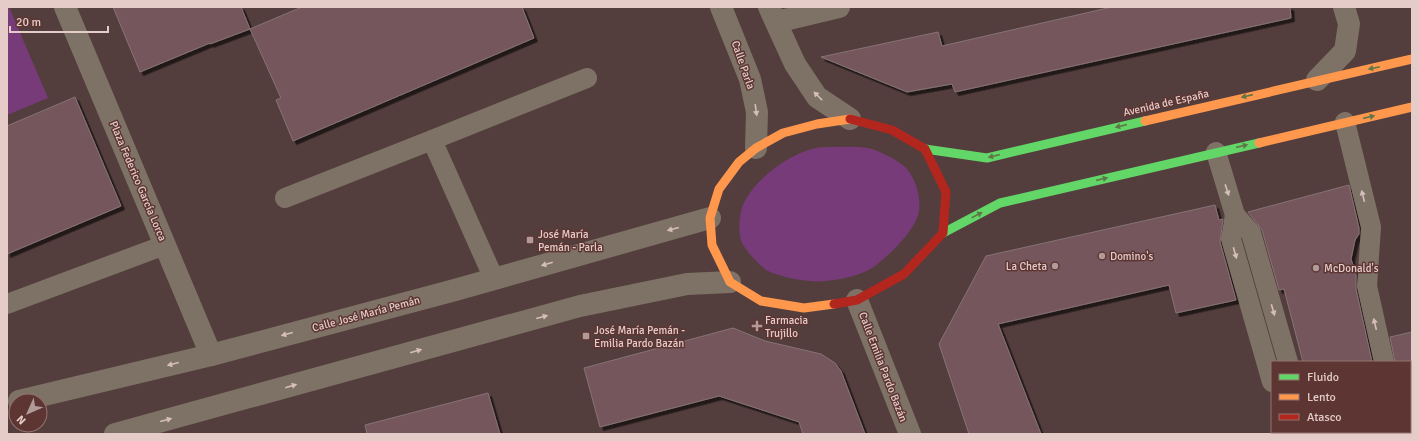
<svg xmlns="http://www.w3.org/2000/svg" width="1419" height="441" viewBox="0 0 1419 441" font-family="Signika,sans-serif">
<defs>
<filter id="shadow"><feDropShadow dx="3.5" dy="3.5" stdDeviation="0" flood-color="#0009"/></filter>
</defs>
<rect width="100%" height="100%" fill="#533e3d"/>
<g fill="#783b79">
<polygon points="7,7 9,7 48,98 7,115"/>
<path d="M833,147c12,0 27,-1 39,2 11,4 26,11 34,19 10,11 15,29 13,43 -3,19 -31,46 -47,57 -14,9 -46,15 -62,13 -12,-1 -33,-5 -44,-11 -7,-5 -20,-19 -24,-27 -4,-9 -3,-29 1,-38 11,-25 43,-49 69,-56 6,-2 14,-2 21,-2z"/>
</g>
<g fill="#75565c" stroke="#867375" filter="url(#shadow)">
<polygon points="113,7 241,7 250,29 210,44 210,43 140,72"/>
<polygon points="302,7 522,7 534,38 293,141 276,100 281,98 250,29"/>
<polygon points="1112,7 1290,7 1291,18 955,92 952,84 907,92 821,57 938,32 942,46"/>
<polygon points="75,97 121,206 7,254 7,126"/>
<polygon points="1349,185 1359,228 1359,234 1355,240 1351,259 1356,275 1356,289 1372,362 1303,362 1284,289 1279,290 1262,230 1248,212"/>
<polygon points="1215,205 1219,220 1223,219 1220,242 1236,300 1176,313 1169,285 998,324 1041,434 969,434 939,344 986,256"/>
<polygon points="733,328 765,341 821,354 835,363 841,371 865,434 803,434 799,422 719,396 600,427 584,368"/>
<polygon points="1412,332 1412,362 1395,362 1390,337"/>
<polygon points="488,393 500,434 367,434 365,425"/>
</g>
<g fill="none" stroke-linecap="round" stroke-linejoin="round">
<g stroke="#7e7266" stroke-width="20">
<polyline points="1345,122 1371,227 1367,286 1384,362"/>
<polyline points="432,140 587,78"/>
<polyline points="1216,152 1235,215 1251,233 1288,362"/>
<polyline points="285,198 432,140 494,279"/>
<polyline points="1235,215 1231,239 1272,382"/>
<polyline points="7,304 165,245"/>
<polyline points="1286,432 1287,434"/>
<polyline points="1308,432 1308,434"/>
<polyline points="1382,434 1385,432"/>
</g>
<g stroke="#7e7266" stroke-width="22">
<polyline points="65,7 211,355"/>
<polyline points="721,7 750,79 757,112 756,148"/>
<polyline points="769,7 795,64 817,97 850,119"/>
<polyline points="776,22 839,7"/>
<polyline points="1317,80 1345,51 1349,24 1344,7"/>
<polyline points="857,300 910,434"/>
<polyline points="19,401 211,355 455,290 710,218"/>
<polyline points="115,434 580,306 687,284 730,282"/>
</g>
<g stroke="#63d668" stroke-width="9">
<polyline points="925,149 987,158 1145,121"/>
<polyline points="943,233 1000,203 1259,143"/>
</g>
<g stroke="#ff974d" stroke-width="9">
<polyline points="1145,121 1412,59"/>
<polyline points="1259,143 1412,107"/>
<polyline points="834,304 804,308 761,301 730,282 712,245 710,218 719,189 739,162 756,148 783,133 817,124 850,119"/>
</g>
<polyline stroke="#b3261e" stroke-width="9" points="834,304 857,300 904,274 943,233 946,192 925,149 892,130 850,119"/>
</g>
<defs><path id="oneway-solid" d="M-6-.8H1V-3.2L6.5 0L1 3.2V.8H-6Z"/></defs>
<g fill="#5f7648">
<use href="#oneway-solid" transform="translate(1374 68) rotate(168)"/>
<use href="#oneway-solid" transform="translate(1247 96) rotate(167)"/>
<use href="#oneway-solid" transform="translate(1369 117) rotate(-13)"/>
<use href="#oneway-solid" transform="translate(1121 126) rotate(167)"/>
<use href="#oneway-solid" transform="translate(1242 146) rotate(-13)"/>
<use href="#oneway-solid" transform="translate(994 156) rotate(167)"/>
<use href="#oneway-solid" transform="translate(1102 179) rotate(-13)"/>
<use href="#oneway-solid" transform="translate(977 215) rotate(-27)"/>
</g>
<g fill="#d6beba">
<use href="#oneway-solid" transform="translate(818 96) rotate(-135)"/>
<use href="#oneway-solid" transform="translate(756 110) rotate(82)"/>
<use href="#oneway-solid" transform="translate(1227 190) rotate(72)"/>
<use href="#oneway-solid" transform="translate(1363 196) rotate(-104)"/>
<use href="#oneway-solid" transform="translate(673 229) rotate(165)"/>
<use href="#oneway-solid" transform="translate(1235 253) rotate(74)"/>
<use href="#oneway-solid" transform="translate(547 264) rotate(164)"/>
<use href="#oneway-solid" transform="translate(1273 310) rotate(74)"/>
<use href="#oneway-solid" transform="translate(542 317) rotate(-15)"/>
<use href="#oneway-solid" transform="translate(1375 324) rotate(-103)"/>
<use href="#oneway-solid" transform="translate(287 334) rotate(165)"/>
<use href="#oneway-solid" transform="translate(416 351) rotate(-16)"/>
<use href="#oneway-solid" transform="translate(173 364) rotate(166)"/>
<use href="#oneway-solid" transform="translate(291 386) rotate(-16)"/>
<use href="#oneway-solid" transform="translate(166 420) rotate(-15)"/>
</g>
<g fill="#b29a98" stroke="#5d3633" stroke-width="1.5">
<rect x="526" y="236" width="8" height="8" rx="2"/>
<circle cx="1102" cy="256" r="4"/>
<circle cx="1055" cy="266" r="4"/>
<circle cx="1316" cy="268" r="4"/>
<path d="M755 320h4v4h4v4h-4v4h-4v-4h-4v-4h4z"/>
<rect x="582" y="332" width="8" height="8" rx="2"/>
</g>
<g text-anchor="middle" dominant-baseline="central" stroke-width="3" stroke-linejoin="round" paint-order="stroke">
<g font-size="11" fill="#e5ccc9" stroke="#5d3633">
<text transform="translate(743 65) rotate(71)">Calle Parla</text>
<text transform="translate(1166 103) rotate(-13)">Avenida de España</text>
<text transform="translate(138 181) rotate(67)">Plaza Federico García Lorca</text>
<text transform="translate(366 314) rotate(-15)">Calle José María Pemán</text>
<text transform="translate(883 367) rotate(69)">Calle Emilia Pardo Bazán</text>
</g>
<g font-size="11" fill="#e5ccc9" stroke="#5d3633" text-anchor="start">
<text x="538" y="234">José María<tspan x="538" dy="13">Pemán - Parla</tspan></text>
<text x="1110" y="256">Domino's</text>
<text x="1047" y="266" text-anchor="end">La Cheta</text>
<text x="1324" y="268">McDonald's</text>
<text x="765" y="320">Farmacia<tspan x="765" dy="13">Trujillo</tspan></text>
<text x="594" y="330">José María Pemán -<tspan x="594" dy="13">Emilia Pardo Bazán</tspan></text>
</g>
</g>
<rect width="1419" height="441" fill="none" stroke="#e5ccc9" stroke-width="16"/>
<rect x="1271" y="361" width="140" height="72" fill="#5d3633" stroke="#93726f"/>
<rect x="1279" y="374" width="20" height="6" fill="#63d668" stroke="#93726f"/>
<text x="1307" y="381" font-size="12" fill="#e5ccc9">Fluido</text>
<rect x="1279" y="394" width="20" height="6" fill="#ff974d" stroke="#93726f"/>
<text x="1307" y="401" font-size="12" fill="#e5ccc9">Lento</text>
<rect x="1279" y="414" width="20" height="6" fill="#b3261e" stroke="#93726f"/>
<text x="1307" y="421" font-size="12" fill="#e5ccc9">Atasco</text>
<g transform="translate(28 413) rotate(225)"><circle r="19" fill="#5d3633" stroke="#93726f"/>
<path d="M0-3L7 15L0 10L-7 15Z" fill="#b29a98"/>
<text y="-6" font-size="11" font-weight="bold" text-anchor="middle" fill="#e5ccc9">N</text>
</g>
<path d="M10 26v6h98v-6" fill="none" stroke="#e5ccc9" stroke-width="2"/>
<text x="16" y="26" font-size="12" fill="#e5ccc9" stroke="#5d3633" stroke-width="3" paint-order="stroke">20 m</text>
</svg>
